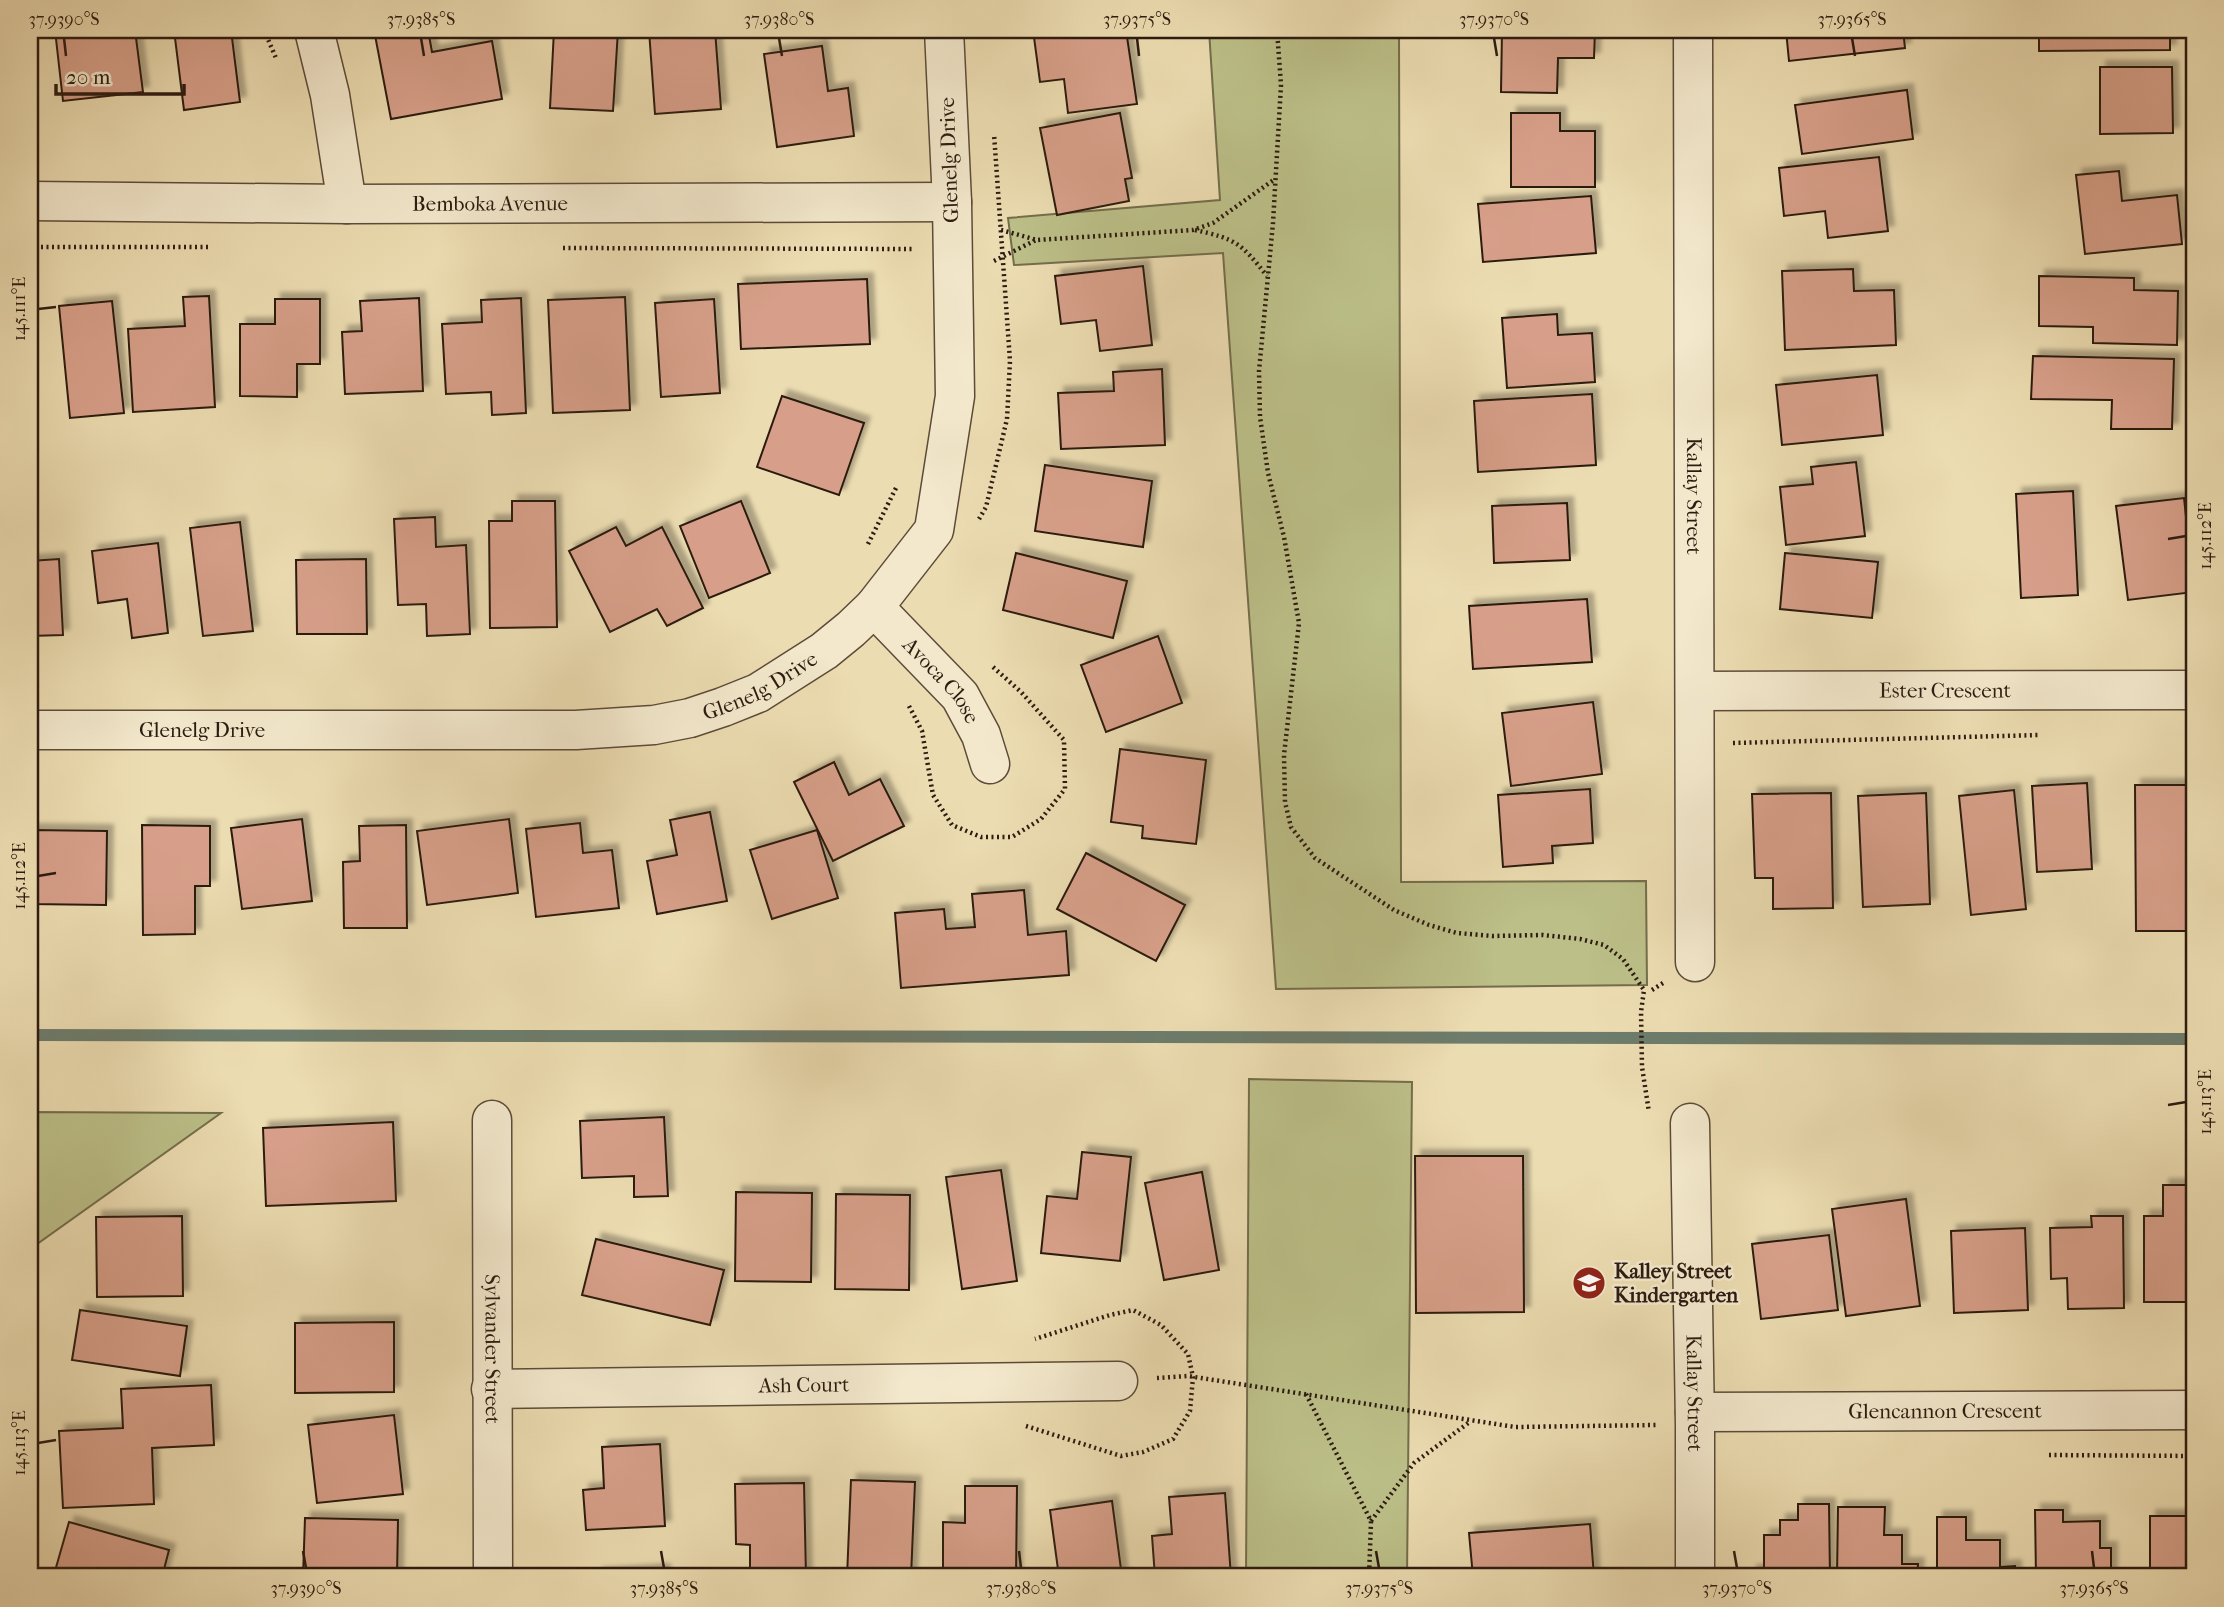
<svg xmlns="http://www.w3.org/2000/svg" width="2224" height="1607" viewBox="0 0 2224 1607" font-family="'IM FELL French Canon',serif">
<defs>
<filter id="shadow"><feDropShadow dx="6" dy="-6" stdDeviation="2" flood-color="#0004"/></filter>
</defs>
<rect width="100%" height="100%" fill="#ecdcb1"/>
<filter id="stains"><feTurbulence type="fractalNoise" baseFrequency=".00286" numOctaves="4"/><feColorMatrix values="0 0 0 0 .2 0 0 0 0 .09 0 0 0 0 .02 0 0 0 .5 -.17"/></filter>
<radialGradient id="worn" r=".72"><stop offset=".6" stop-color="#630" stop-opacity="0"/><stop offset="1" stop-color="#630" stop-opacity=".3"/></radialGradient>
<g fill="#bcbf88" stroke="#746d4c" stroke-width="2">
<polygon points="1209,30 1399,30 1401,882 1646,881 1647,985 1276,989 1223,253 1014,265 1008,218 1220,200"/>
<polygon points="1249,1079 1412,1082 1407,1577 1246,1577"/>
<polygon points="30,1112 221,1113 30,1249"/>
</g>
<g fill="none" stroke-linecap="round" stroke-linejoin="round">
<polyline stroke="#6d7c6c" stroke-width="12" points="30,1035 2194,1039"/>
</g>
<g fill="#d79f89" stroke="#2c1b11" stroke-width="2" filter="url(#shadow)">
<polygon points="55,30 135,30 143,92 63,101"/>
<polygon points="174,30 231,30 240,102 184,110"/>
<polygon points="374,30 428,30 432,52 492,41 502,99 391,119"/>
<polygon points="554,30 618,30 613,111 550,108"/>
<polygon points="649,30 715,30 721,109 655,114"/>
<polygon points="1033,30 1126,30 1137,104 1068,113 1064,79 1040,82"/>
<polygon points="1502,30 1595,30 1594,58 1558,58 1557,93 1501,92"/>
<polygon points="1786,30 1903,30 1905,48 1789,61"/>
<polygon points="2039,30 2170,30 2170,50 2039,51"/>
<polygon points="822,46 828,91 848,88 854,136 777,147 764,54"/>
<polygon points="2100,67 2172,67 2173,133 2100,134"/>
<polygon points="1907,90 1913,139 1802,154 1795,105"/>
<polygon points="1120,113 1132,178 1125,179 1129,201 1057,215 1040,128"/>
<polygon points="1511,113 1560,113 1560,131 1595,131 1595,187 1511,187"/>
<polygon points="1879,157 1888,231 1828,238 1825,211 1784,216 1779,168"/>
<polygon points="2119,171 2122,201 2177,195 2182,244 2085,254 2076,175"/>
<polygon points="1591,196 1596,253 1483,262 1478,204"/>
<polygon points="1143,266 1152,345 1100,351 1096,320 1061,324 1055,276"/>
<polygon points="1853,269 1854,291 1894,290 1896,345 1785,350 1782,271"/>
<polygon points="2039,276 2134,278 2134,290 2178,291 2177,345 2093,343 2093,327 2039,326"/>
<polygon points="867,279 870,344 741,349 738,284"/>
<polygon points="209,296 215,407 133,412 128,329 185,326 183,297"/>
<polygon points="625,297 630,410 553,413 548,300"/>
<polygon points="419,298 423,391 345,394 342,332 362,331 360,301"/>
<polygon points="521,298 526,413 492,415 491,392 446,394 442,324 482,322 481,300"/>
<polygon points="275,299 320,299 320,364 297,364 297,397 240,396 240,324 275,324"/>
<polygon points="714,299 720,393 661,397 655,303"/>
<polygon points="112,301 124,413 70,418 59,306"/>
<polygon points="1557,314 1558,335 1592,333 1595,382 1507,388 1502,318"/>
<polygon points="2033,356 2174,359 2172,429 2111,429 2112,400 2031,399"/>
<polygon points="1162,369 1165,445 1061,449 1058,393 1114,391 1113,372"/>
<polygon points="1877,375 1883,435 1782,445 1776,385"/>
<polygon points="1592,394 1596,465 1478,472 1474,401"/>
<polygon points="782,396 864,423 839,495 757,467"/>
<polygon points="1856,462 1865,536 1786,545 1780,487 1813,484 1811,467"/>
<polygon points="1045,465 1152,481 1143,547 1035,531"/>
<polygon points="2073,491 2078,595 2021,598 2016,494"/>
<polygon points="2184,498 2194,592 2128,600 2116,506"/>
<polygon points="512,501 555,501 557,627 490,628 489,521 512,521"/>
<polygon points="741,501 770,573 709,598 680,526"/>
<polygon points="1567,503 1570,560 1494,563 1492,506"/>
<polygon points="435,517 436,547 466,545 470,634 427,636 426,604 398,605 394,519"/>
<polygon points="240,522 253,631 203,636 190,528"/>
<polygon points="616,527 626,546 662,527 703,608 667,626 657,609 610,632 569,551"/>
<polygon points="158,543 168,633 132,638 127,599 98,603 92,551"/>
<polygon points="1016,553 1127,581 1113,638 1003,610"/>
<polygon points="1785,553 1878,562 1872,618 1780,609"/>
<polygon points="59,559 63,635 30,636 30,561"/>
<polygon points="366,559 367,634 297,634 296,560"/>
<polygon points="1587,599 1592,662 1473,669 1469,606"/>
<polygon points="1158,636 1182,703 1106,732 1081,665"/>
<polygon points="1593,702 1602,774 1511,786 1502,713"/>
<polygon points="1120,749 1206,760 1196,844 1142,838 1143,826 1111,822"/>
<polygon points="834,762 849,795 880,779 904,826 833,861 794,782"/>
<polygon points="2087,783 2092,869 2037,872 2032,786"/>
<polygon points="2135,785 2190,785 2190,847 2194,847 2194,931 2136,931"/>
<polygon points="1590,789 1593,843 1552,846 1553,863 1503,867 1498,795"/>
<polygon points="2014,790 2026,909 1971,915 1959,796"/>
<polygon points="1831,793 1833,908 1773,909 1773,878 1755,878 1752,794"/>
<polygon points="1926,793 1930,904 1863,907 1858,796"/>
<polygon points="710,812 727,901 657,914 647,861 677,855 670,820"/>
<polygon points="302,819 312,901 242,909 231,828"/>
<polygon points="509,819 518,893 427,905 417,831"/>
<polygon points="580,823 583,853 612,850 619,908 536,917 526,829"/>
<polygon points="142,825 210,826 210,886 195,886 195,934 143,935"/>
<polygon points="406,825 407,928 344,928 343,862 360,861 359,826"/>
<polygon points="30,830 107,831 106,905 30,904"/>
<polygon points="817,830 838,898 772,919 750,850"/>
<polygon points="1086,853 1185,905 1156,961 1057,909"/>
<polygon points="1024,890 1028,935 1066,931 1069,975 901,988 895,913 944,909 946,929 975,927 972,894"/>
<polygon points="664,1117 668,1196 634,1197 634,1176 582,1178 580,1121"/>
<polygon points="393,1122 396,1201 266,1206 263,1128"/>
<polygon points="1082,1152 1131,1157 1120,1261 1041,1253 1047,1196 1077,1199"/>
<polygon points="1415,1156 1523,1156 1524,1312 1416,1313"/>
<polygon points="1001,1170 1017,1281 962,1289 946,1177"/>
<polygon points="1202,1172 1219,1270 1164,1280 1145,1183"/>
<polygon points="2163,1185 2194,1185 2194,1302 2144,1302 2144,1216 2163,1216"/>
<polygon points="736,1192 812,1193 811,1282 735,1281"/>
<polygon points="836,1194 910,1195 909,1290 835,1289"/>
<polygon points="1906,1199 1920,1306 1846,1316 1832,1209"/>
<polygon points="182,1216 183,1296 97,1297 96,1217"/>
<polygon points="2091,1216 2123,1216 2124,1308 2068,1309 2067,1278 2051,1279 2050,1228 2092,1227"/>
<polygon points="2025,1228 2028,1310 1954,1313 1951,1231"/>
<polygon points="1829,1235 1838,1310 1761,1319 1752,1244"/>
<polygon points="596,1239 724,1270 710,1325 582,1295"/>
<polygon points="80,1310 187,1326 180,1376 72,1360"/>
<polygon points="394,1322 394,1392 295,1393 295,1323"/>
<polygon points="211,1385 214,1445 152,1448 154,1504 63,1508 59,1431 123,1428 121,1389"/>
<polygon points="394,1415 403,1494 317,1503 308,1425"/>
<polygon points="660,1444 665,1526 586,1530 583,1490 604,1488 602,1447"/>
<polygon points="851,1480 915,1482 911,1577 847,1577"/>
<polygon points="804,1483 806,1577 750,1577 750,1545 736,1544 735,1484"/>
<polygon points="965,1486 1017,1486 1016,1577 943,1576 943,1522 965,1523"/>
<polygon points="1225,1493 1231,1577 1155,1577 1152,1536 1172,1534 1169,1497"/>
<polygon points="1112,1501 1122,1577 1059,1577 1050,1510"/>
<polygon points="1798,1504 1829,1504 1830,1577 1751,1577 1751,1571 1764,1571 1764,1535 1780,1535 1780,1520 1798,1520"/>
<polygon points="1838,1507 1885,1507 1884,1535 1902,1535 1902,1564 1918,1564 1917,1577 1837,1577"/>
<polygon points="2035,1510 2063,1510 2063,1522 2100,1521 2100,1548 2111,1548 2111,1577 2036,1577"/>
<rect x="2150" y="1516" width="44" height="61"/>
<polygon points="1937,1517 1966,1517 1966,1540 2000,1540 2000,1567 2015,1566 2015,1577 1937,1577"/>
<polygon points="305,1518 398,1520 397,1577 303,1577"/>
<polygon points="69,1522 169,1550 162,1577 76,1577 55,1571"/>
<polygon points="1590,1524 1594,1577 1473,1577 1469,1533"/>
<polygon points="664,1570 664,1577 597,1577 597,1574"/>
</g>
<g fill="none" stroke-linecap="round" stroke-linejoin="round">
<defs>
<g id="minor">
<polyline points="314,30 330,95 347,204"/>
<path id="s1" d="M1693,30l2,932"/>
<path id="s2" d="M30,201l317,3 605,-2"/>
<path id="s3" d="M874,607l86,89 21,39 9,29"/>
<path id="s4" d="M1695,691l499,-1"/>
<path id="s5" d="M30,730h546l78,-5 36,-7 33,-11 35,-14 66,-42 27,-22 23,-22 60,-77 21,-134 -3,-194 -8,-172"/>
<path id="s6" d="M492,1120l1,457"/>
<path id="s7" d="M1690,1123l5,302v152"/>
<path id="s8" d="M491,1389l627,-8"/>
<path id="s9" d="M1695,1412l499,-2"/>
</g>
</defs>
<use href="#minor" stroke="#5c4b39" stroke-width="41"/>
<g stroke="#2c1b11" stroke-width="4.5" stroke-dasharray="2 3.5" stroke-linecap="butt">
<polyline points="264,30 276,58"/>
<polyline points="1277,30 1281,85 1273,223 1259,371 1260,417 1268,473 1284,537 1299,623 1284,755 1285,802 1291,827 1315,858 1394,910 1429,925 1457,933 1493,936 1543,935 1580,939 1604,945 1623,959 1644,990 1641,1012 1642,1067 1649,1112"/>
<polyline points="1001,230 1037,240 1193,230 1213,223 1275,179"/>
<path d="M1195,230c41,9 46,13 72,46"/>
<polyline points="30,247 208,247"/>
<polyline points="563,248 912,249"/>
<polyline points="994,261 1036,240"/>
<polyline points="979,519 986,507 1007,419 1010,361 994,134"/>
<polyline points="868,544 897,486"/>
<polyline points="909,706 922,731 933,795 952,825 981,837 1012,837 1041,819 1065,789 1064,740 1021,692 993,667"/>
<polyline points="1733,743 2040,735"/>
<polyline points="1652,990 1663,983"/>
<polyline points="30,1265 35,1292 30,1309"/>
<polyline points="1157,1378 1188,1376 1515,1427 1656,1425"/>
<polyline points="1306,1394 1371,1521 1369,1577"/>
<polyline points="1026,1426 1121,1456 1143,1452 1173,1439 1190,1411 1193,1377 1188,1354 1161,1325 1133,1310 1110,1315 1035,1339"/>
<polyline points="2049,1455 2194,1456"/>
<polyline points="1371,1521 1414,1463 1471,1421"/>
</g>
<use href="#minor" stroke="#f3e8cc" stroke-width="38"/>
</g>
<path fill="none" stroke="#2c1b11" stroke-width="2.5" d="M64,38l2,18M421,38l3,18M779,38l3,18M1137,38l2,18M1494,38l3,18M1852,38l3,18M38,309l18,-2M2168,539l18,-3M38,876l18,-3M2168,1105l18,-3M38,1443l18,-3M303,1551l3,17M661,1551l3,17M1019,1551l2,17M1376,1551l3,17M1734,1551l3,17M2092,1551l2,17"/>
<defs>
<symbol id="school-disc" viewBox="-11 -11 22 22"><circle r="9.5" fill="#8f2418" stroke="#f3e8cc"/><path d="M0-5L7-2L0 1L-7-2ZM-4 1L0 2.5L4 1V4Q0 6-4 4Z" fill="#fff"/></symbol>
</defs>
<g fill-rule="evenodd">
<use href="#school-disc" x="1570" y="1264" width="38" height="38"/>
</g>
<g text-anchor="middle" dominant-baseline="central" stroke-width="5" stroke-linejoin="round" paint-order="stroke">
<g font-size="21" fill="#2c1b11" stroke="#f3e8cc">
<text transform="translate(949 160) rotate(-92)">Glenelg Drive</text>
<text stroke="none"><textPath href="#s2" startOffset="460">Bemboka Avenue</textPath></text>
<text stroke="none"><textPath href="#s1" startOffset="466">Kallay Street</textPath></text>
<text stroke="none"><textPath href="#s3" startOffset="100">Avoca Close</textPath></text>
<text stroke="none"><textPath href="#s5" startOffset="738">Glenelg Drive</textPath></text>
<text stroke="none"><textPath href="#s4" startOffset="250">Ester Crescent</textPath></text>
<text stroke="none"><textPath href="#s5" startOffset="172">Glenelg Drive</textPath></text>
<text stroke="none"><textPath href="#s6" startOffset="229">Sylvander Street</textPath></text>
<text stroke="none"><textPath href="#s8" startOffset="313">Ash Court</textPath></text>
<text stroke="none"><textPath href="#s7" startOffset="270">Kallay Street</textPath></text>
<text stroke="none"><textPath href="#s9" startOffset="250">Glencannon Crescent</textPath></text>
</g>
<g font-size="21" font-weight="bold" fill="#2c1b11" stroke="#f3e8cc" text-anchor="start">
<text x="1614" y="1271">Kalley Street<tspan x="1614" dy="24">Kindergarten</tspan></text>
</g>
</g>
<rect width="2224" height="1607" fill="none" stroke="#ecdcb1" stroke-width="77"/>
<path d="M56 84v10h128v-10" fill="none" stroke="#2c1b11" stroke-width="3.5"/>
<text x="66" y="84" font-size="21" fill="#2c1b11" stroke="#f3e8cc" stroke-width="5" paint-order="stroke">20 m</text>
<rect x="38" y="38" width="2148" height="1530" fill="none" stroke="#2c1b11" stroke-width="2.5"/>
<g font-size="18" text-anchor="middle" fill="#2c1b11">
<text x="64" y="25">37.9390°S</text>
<text x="421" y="25">37.9385°S</text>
<text x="779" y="25">37.9380°S</text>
<text x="1137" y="25">37.9375°S</text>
<text x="1494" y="25">37.9370°S</text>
<text x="1852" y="25">37.9365°S</text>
<text transform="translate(19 309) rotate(-90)" y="6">145.111°E</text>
<text transform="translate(2205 536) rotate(-90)" y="6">145.112°E</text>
<text transform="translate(19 876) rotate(-90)" y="6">145.112°E</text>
<text transform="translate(2205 1102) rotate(-90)" y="6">145.113°E</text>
<text transform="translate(19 1443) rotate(-90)" y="6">145.113°E</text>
<text x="306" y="1594">37.9390°S</text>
<text x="664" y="1594">37.9385°S</text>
<text x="1021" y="1594">37.9380°S</text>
<text x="1379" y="1594">37.9375°S</text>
<text x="1737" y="1594">37.9370°S</text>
<text x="2094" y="1594">37.9365°S</text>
</g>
<rect width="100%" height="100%" filter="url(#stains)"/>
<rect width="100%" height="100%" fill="url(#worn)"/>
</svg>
